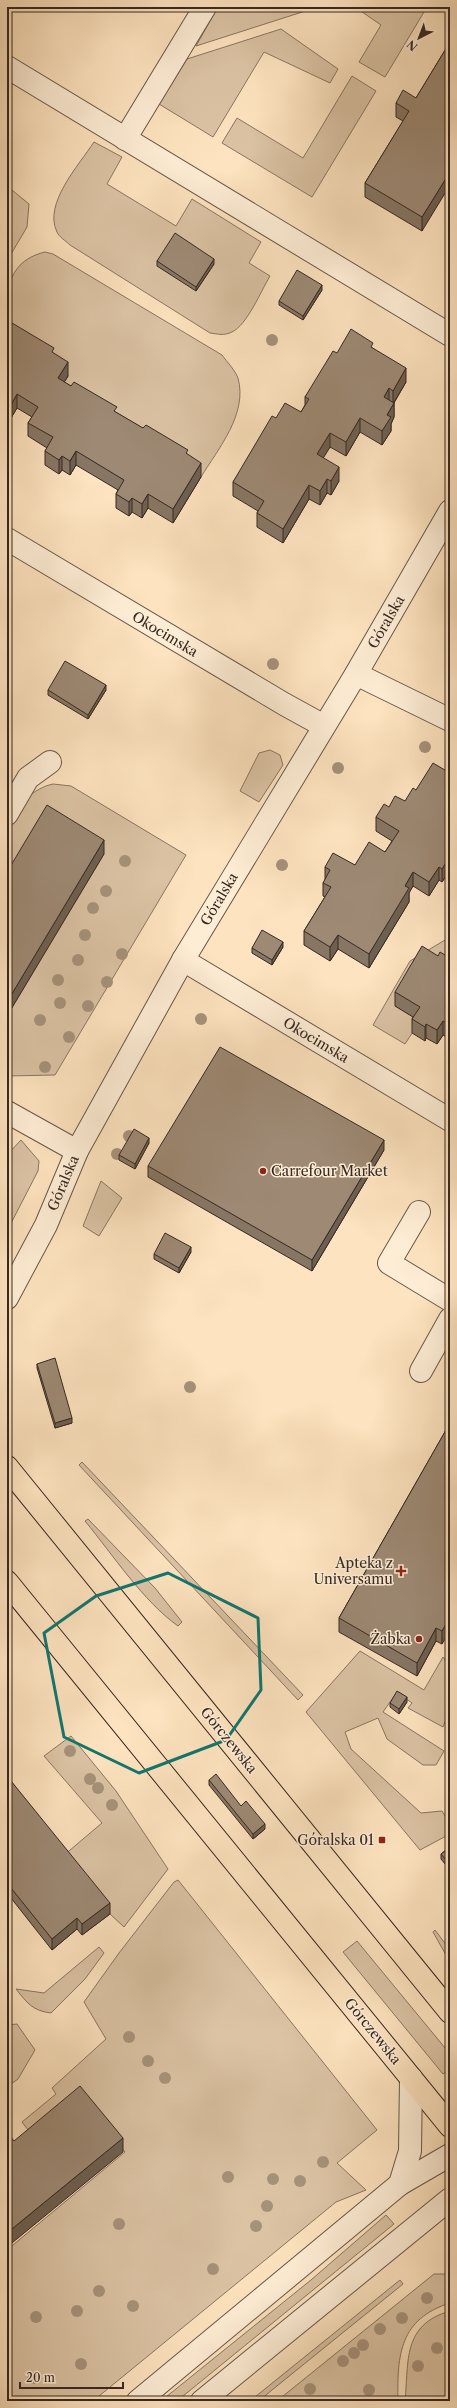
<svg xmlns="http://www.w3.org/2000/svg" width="457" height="2408" viewBox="0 0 457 2408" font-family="'Libre Caslon Text',serif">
<rect width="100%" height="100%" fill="#fde3bf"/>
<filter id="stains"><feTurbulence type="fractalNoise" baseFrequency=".005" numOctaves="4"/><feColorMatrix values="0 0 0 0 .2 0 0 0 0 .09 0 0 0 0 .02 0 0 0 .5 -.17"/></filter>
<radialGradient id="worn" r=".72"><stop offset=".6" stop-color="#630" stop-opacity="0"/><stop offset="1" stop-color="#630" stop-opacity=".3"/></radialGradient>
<g fill="#dbc3a4" stroke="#887663">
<polygon points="218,7 318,7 196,46"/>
<polygon points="355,7 427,7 385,77 359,62 381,25"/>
<polygon points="281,29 338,69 330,83 264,52 213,137 159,104 187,59"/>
<polygon points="352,76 376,91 312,197 222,143 237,118 303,158"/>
<path d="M94,142l28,15 -15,27 69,42 16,-27 69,43 -12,21 21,13c-9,15 -23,49 -38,56 -8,4 -14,2 -22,1l-140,-88c-4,-4 -11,-8 -13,-13 -14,-28 22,-67 37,-90z"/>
<polygon points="7,186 29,204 27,227 7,261"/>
<path d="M45,252l8,2 169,101c5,7 13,15 16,23 10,36 -20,71 -37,99l-143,-85 10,-16 -61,-36c0,-37 -7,-77 38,-88z"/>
<polygon points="270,750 280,755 283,765 259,802 240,791 259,753"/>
<path d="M53,784l18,2 115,69 -131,220 -48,1v-60l97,-162 -97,31c0,-19 -3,-40 0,-59 3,-18 29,-39 46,-42z"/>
<polygon points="450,937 450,971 395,1006 420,1021 405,1044 373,1025 410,961"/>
<polygon points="21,1140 39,1161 38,1171 7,1231 7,1155"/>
<polygon points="101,1181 122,1198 99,1236 83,1226"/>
<polygon points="82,1462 303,1695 298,1700 79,1465"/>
<path d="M88,1519l67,69 27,34 -4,4c-35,-25 -65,-71 -93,-105z"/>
<polygon points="360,1651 424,1690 443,1657 450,1668 450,1709 443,1727 408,1708 412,1703 397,1692 383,1712 444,1751 436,1765 423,1765 387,1739 378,1718 345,1732 351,1749 421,1813 442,1811 450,1824 448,1835 420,1850 306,1712"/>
<polygon points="71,1736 116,1791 168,1869 124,1927 110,1914 63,1856 102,1823 44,1756"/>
<polygon points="178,1880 377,2130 337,2163 366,2190 336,2202 93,2401 7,2401 7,2250 125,2152 80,2096 32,2135 22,2122 56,2094 52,2088 106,2039 84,2002 119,1953 174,1882"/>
<polygon points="435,1930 450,1950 450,1962 433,1932"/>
<polygon points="357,1941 450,2054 450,2069 443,2074 343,1952"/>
<path d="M99,1947l5,6 -19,26 -34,34c-18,-2 -24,-10 -35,-24l28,4z"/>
<polygon points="17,2024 35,2050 18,2079 7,2087 7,2040 9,2038 7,2025"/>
<polygon points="386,2215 394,2224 177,2401 161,2401 311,2280"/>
<path d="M434,2274h16v29c-50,16 -53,51 -52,98h-121z"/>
<polygon points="400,2280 403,2284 272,2390 259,2401 250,2401"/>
<path d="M450,2311v90h-45c4,-40 -3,-76 45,-90z"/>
</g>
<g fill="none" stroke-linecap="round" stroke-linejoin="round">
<defs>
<g id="minor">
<polyline points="7,67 450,335"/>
<polyline points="125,139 205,7"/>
<polyline points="7,539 284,704 324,726"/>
<polyline points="356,674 450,720"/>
<polyline points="7,814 28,778 50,762"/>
<polyline points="183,960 450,1120"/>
<polyline points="7,1112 77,1151"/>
<polyline points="419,1212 389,1263 450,1300"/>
<polyline points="7,1298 46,1225 77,1151 183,960 356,674 450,511"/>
<polyline points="421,1371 450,1319"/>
<polyline points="400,2184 410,2151 411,2078"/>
<polyline points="138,2401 400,2184 450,2155"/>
<polyline points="202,2401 450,2199"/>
</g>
<g id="major">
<polyline points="7,1467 450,2012"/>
<polyline points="7,1582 450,2126"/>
</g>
</defs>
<use href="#minor" stroke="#685749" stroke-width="24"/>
<use href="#major" stroke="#362822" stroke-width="24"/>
<use href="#minor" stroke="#feedd5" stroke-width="22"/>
<use href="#major" stroke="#fde3bf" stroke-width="22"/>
</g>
<g fill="#a6927a">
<circle cx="272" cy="340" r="6"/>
<circle cx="273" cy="664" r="6"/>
<circle cx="425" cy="747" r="6"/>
<circle cx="338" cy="768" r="6"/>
<circle cx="125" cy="861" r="6"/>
<circle cx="282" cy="865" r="6"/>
<circle cx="106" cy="891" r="6"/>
<circle cx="93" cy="908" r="6"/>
<circle cx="85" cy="935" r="6"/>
<circle cx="122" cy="954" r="6"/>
<circle cx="78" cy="960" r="6"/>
<circle cx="58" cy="980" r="6"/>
<circle cx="107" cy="982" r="6"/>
<circle cx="60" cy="1003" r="6"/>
<circle cx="88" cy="1006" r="6"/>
<circle cx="201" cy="1019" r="6"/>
<circle cx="40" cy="1020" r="6"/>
<circle cx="69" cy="1037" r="6"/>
<circle cx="45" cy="1067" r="6"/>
<circle cx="129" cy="1136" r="6"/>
<circle cx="117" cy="1154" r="6"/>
<circle cx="190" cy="1387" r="6"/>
<circle cx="70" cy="1751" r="6"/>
<circle cx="90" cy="1779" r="6"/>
<circle cx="98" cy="1788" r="6"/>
<circle cx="112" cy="1805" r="6"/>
<circle cx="129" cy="2037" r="6"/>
<circle cx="148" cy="2061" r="6"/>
<circle cx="165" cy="2078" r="6"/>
<circle cx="323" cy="2162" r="6"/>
<circle cx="228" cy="2177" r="6"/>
<circle cx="273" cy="2179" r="6"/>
<circle cx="300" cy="2181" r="6"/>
<circle cx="267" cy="2206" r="6"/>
<circle cx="119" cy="2224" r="6"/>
<circle cx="256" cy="2226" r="6"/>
<circle cx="213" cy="2269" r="6"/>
<circle cx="99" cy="2291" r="6"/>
<circle cx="427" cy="2298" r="6"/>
<circle cx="133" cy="2306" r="6"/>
<circle cx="77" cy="2311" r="6"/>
<circle cx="36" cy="2317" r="6"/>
<circle cx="402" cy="2318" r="6"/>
<circle cx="380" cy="2329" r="6"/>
<circle cx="363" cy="2345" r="6"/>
<circle cx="437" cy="2348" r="6"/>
<circle cx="354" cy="2353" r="6"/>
<circle cx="343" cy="2361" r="6"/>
<circle cx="81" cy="2364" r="6"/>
<circle cx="418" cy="2366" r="6"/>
<circle cx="33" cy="2378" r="6"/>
<circle cx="310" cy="2389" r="6"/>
<circle cx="369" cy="2390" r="6"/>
</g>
<g fill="#877664" stroke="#362822">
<polygon points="450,42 422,231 365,197 365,183 403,121 396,117 396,103 416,98"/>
<polygon points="157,261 214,264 196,291 157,266"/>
<polygon points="322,290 303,320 279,305 279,301"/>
<polygon points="7,326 54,354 68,376 64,382 188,455 201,477 173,523 148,508 142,518 132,512 129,516 116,508 116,494 118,490 76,465 70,475 62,470 59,474 45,465 45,451 47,448 28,436 28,423 32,417 17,408 11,418 7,416"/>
<polygon points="373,348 406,382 394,403 394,417 391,424 391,431 382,445 360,432 346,456 330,447 323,458 339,481 331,495 327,493 320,505 309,499 283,543 257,527 257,513 258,511 233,496 233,482 276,418 301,412 305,405 305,397 337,353"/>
<polygon points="48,690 106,690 88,719 48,695"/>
<polygon points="450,773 450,870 442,882 439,880 429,896 413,886 409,893 409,902 369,968 338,949 330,961 304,945 304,931 325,897 323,896 323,883 325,880 325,867 355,865 385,852 392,841 376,831 376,817 389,807 405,801 416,790"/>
<polygon points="283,947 272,965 252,953 252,948"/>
<polygon points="450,958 450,1039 443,1035 437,1044 426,1038 425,1041 412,1033 412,1019 413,1017 395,1006 395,992"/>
<polygon points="149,1143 135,1169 119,1160 119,1155"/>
<polygon points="384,1150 312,1271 148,1177 148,1166"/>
<polygon points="191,1252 179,1273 154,1259 154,1254"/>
<polygon points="37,1364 72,1423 55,1428 37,1368"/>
<polygon points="450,1423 442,1644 436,1641 417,1676 339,1632 339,1618"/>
<polygon points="407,1702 399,1714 390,1707 390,1703"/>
<polygon points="7,1776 110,1914 82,1935 77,1929 52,1950 11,1898 8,1901 7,1900"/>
<polygon points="209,1780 265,1829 253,1839 209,1785"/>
<polygon points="450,1847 450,1870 441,1859 441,1854"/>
</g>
<g fill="#6e6051" stroke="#362822">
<polygon points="450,172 450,185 422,231 422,217"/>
<polygon points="214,259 214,264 196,291 196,287"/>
<polygon points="322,285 322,290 303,320 303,316"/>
<polygon points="68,362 68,376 58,392 58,378"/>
<polygon points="406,368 406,382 393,404 393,391"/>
<polygon points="389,388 389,402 384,397"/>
<polygon points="17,394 17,408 11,418 11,405"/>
<polygon points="394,403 394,417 391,424 391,431 382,445 382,431 387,415"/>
<polygon points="360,418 360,432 346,456 346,442"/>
<polygon points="330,433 330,447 317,468 317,454"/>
<polygon points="76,451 76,465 70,475 70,461"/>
<polygon points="62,456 62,470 59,474 59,460"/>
<polygon points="201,463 201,477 173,523 173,509"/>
<polygon points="339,467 339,481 331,495 331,481"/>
<polygon points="327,479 327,493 320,505 320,491"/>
<polygon points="309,485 309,499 283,543 283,529"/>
<polygon points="148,494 148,508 142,518 142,504"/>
<polygon points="132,498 132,512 129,516 129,502"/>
<polygon points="106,685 106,690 88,719 88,715"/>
<polygon points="104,840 104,854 7,1016 7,1002"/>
<polygon points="450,856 450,870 442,882 442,869"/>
<polygon points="439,867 439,880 429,896 429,882"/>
<polygon points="413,872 413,886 409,893 409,902 369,968 369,954 405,886"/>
<polygon points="338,935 338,949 330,961 330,947"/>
<polygon points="283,942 283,947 272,965 272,960"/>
<polygon points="443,1021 443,1035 437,1044 437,1030"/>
<polygon points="426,1024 426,1038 425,1041 425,1027"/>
<polygon points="149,1138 149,1143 135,1169 135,1164"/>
<polygon points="384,1140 384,1150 312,1271 312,1260"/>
<polygon points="191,1247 191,1252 179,1273 179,1268"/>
<polygon points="72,1418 72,1423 55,1428 55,1423"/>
<polygon points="450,1617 450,1631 442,1644 442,1631"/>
<polygon points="436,1628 436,1641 417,1676 417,1663"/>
<polygon points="407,1697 407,1702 399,1714 399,1709"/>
<polygon points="265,1824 265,1829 253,1839 253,1834"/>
<polygon points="11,1888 11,1898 8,1901 8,1890"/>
<polygon points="110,1903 110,1914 82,1935 82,1924"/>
<polygon points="77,1918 77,1929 52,1950 52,1939"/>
<polygon points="123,2138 123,2152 7,2247 7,2233"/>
</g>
<g fill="#9d8974" stroke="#362822">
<polygon points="450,42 450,172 422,217 365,183 409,111 396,103 403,90 416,98"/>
<polygon points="175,233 214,259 196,287 157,261"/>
<polygon points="297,270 322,285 303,316 279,301"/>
<polygon points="12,323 54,348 52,352 68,362 58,378 71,386 74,382 117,407 114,411 143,428 146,425 188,450 186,453 201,463 173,509 148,494 142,504 132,498 129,502 116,494 124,480 76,451 70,461 62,456 59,460 45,451 53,437 28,423 38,407 17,394 11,405 7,402 7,326 10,327"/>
<polygon points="351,329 373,343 371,347 406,368 393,391 389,388 384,397 394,403 387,415 391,417 382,431 360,418 346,442 330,433 317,454 339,467 331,481 327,479 320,491 309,485 283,529 257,513 264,501 233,482 272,416 276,418 285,403 301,412 309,399 305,397 333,351 337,353"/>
<polygon points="65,661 106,685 88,715 48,690"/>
<polygon points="433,763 450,773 450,856 442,869 439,867 429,882 413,872 405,886 409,888 369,954 338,935 330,947 304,931 331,887 323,883 330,870 325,867 333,853 355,865 369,842 385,852 399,831 376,817 384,804 389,807 395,796 405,801 413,788 416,790"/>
<polygon points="47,805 104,840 7,1002 7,872"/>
<polygon points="262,930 283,942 272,960 252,948"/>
<polygon points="422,946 438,956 440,952 450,958 450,1025 443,1021 437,1030 426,1024 425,1027 412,1019 420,1007 395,992"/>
<polygon points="220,1047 384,1140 312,1260 148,1166"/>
<polygon points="134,1129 149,1138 135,1164 119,1155"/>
<polygon points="165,1233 191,1247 179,1268 154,1254"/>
<polygon points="55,1358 72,1418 55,1423 37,1364"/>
<polygon points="450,1423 450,1617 442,1631 436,1628 417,1663 339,1618"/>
<polygon points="397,1691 407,1697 399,1709 390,1703"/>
<polygon points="216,1774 241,1806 246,1801 265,1824 253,1834 209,1780"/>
<polygon points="7,1776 110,1903 82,1924 77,1918 52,1939 11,1888 8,1890 7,1889"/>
<polygon points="450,1847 450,1865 441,1854"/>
<polygon points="80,2086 123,2138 7,2233 7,2132 14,2141"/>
</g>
<path fill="none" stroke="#0f766e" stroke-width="3" stroke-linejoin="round" d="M168,1573l90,45 3,72 -35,50 -87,33 -75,-36 -20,-104 52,-37z"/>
<g fill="#8f2418" stroke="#feedd5" stroke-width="1.5">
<circle cx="263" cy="1171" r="4"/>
<path d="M399 1565h4v4h4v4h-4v4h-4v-4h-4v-4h4z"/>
<circle cx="419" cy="1639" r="4"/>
<rect x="378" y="1836" width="8" height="8" rx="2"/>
</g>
<g text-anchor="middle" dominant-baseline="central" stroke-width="3" stroke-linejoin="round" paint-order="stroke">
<g font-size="14" fill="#362822" stroke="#feedd5">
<text transform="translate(386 622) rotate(-60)">Góralska</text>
<text transform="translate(165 634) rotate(31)">Okocimska</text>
<text transform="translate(219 899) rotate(-59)">Góralska</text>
<text transform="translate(316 1040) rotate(31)">Okocimska</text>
<text transform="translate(63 1183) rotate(-67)">Góralska</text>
<text transform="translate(229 1740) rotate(51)">Górczewska</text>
<text transform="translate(373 2031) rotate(51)">Górczewska</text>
</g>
<g font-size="14" fill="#362822" stroke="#feedd5" text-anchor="end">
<text x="271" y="1171" text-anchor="start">Carrefour Market</text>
<text x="393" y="1563">Apteka z<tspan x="393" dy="16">Universamu</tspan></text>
<text x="411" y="1639">Żabka</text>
<text x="374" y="1840">Góralska 01</text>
</g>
</g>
<rect width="457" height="2408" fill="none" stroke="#fde3bf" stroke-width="24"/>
<rect x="8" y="8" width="441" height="2392" fill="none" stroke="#362822" stroke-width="2"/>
<rect x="12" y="12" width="433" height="2384" fill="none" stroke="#362822"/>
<g transform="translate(419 38) rotate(222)" stroke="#feedd5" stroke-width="3" paint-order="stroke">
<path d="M0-3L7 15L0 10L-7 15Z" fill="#362822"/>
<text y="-6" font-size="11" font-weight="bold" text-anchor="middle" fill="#362822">N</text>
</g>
<path d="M20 2382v6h103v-6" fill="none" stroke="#362822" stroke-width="2"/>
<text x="26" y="2382" font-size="12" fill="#362822" stroke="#feedd5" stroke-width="3" paint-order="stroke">20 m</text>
<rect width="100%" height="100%" filter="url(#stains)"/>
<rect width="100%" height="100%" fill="url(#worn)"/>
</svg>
